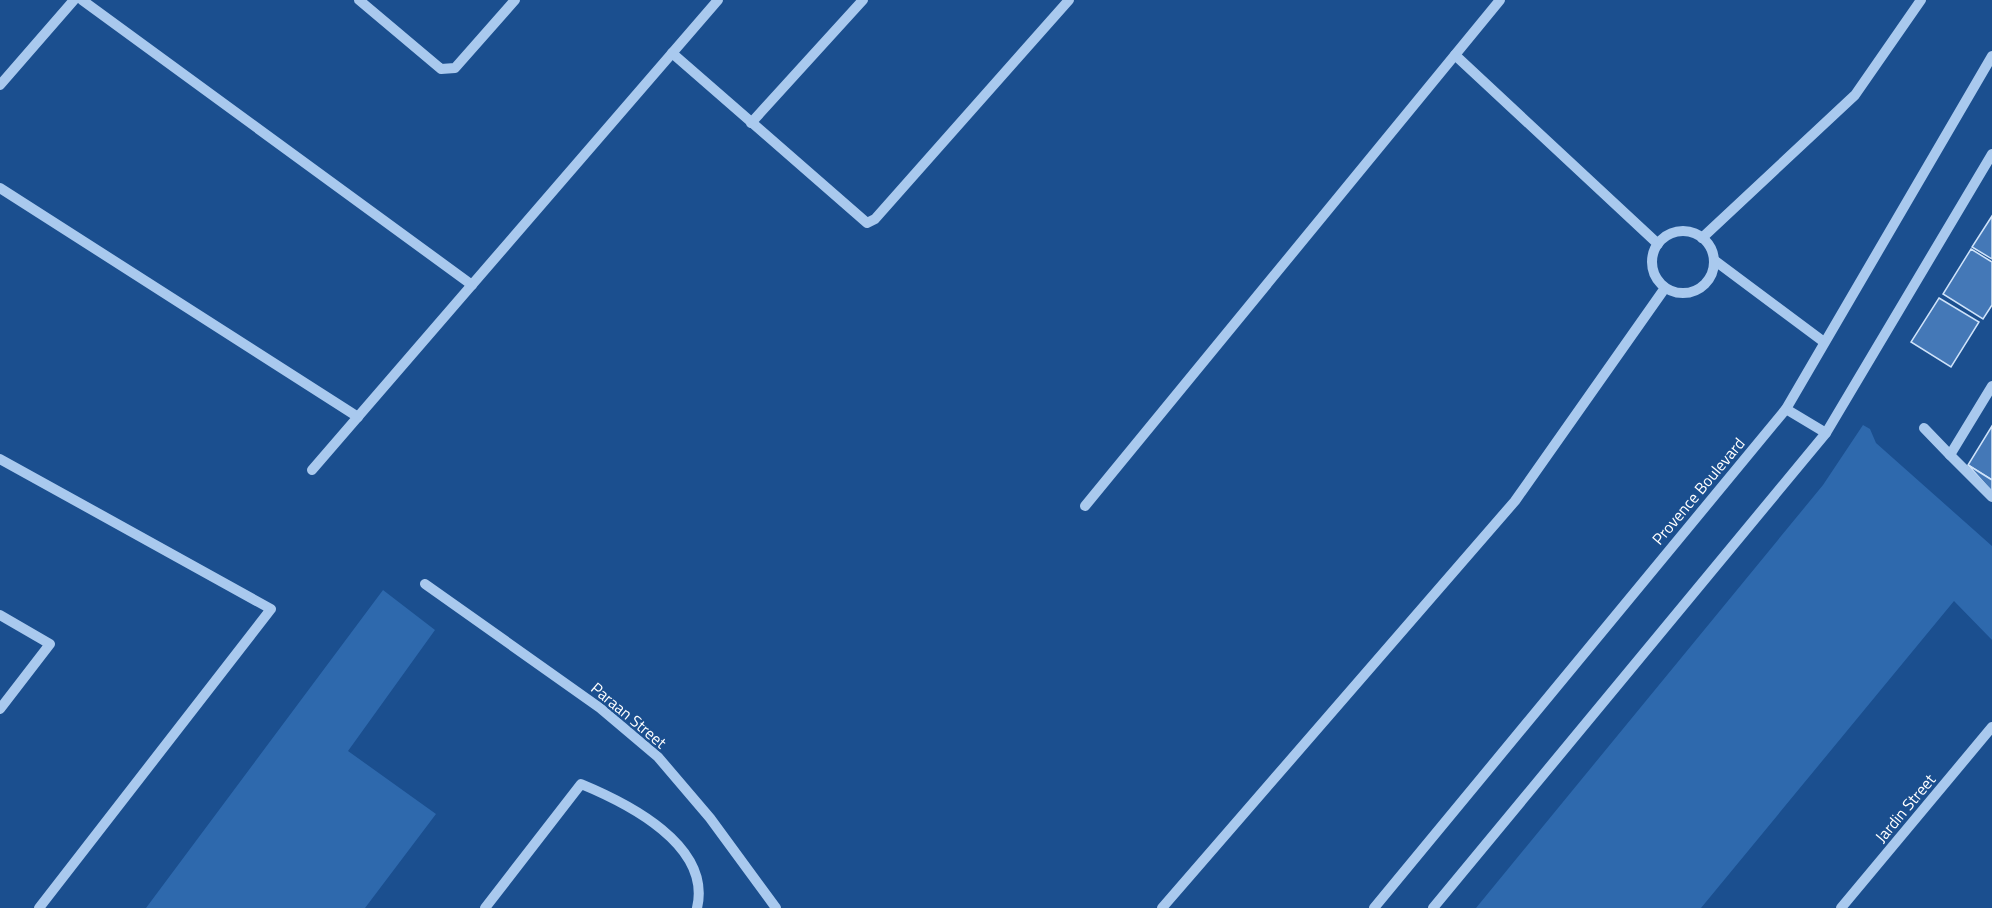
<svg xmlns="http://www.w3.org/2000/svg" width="1992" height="908" viewBox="0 0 1992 908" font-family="'Titillium Web',sans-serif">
<rect width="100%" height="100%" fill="#1b4f8f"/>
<g fill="#2e69ad">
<polygon points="1863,425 1870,429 1876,443 1992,546 1992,640 1954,601 1701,908 1476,908 1823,485"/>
<polygon points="383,590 435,630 348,751 436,814 365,908 146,908"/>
</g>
<g fill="#4478b7" stroke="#cfe3fa" stroke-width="1.5">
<polygon points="1992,216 1992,259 1972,247"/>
<polygon points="1971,249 1992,262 1992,305 1983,319 1943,294"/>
<polygon points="1939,298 1979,322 1951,367 1911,342"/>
<polygon points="1992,426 1992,480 1968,465"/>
<polygon points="1968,465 1992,480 1992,492"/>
</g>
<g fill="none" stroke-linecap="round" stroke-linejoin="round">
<g stroke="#a9c9ee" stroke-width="10">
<polyline points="82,0 472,285"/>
<polyline points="359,0 441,69 455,68 515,0"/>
<polyline points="672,53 867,223 875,219 1069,0"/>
<polyline points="1455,55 1658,244"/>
<polyline points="0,85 74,0"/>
<polyline points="751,123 863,0"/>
<polyline points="0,188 358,417"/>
<circle cx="1683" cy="262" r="31"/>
<polyline points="1702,238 1855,95 1921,0"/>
<polyline points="1714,260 1824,342"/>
<polyline points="1992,386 1950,455 1992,497"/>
<polyline points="1786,409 1826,433"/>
<polyline points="1924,428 1950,455"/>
<polyline points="0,459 271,609 39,908"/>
<polyline points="312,470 718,0"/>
<polyline points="1085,506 1500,0"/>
<polyline points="425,584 600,708 658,757 710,818 776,908"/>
<polyline points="0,615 50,644 0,709"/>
<path d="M485,908l96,-124c46,19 131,61 116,124"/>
<polyline points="1162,908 1515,501 1665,288"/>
<polyline points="1374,908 1786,409 1992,56"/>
<polyline points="1433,908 1826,433 1992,154"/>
<polyline points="1841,908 1992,727"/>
</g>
</g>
<g text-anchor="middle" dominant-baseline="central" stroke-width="4.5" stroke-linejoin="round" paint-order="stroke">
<g font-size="16" fill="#fff" stroke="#1b4f8f">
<text transform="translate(1698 491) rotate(-50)">Provence Boulevard</text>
<text transform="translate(629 715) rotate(40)">Paraan Street</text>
<text transform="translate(1905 808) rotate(-50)">Jardin Street</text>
</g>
</g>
</svg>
